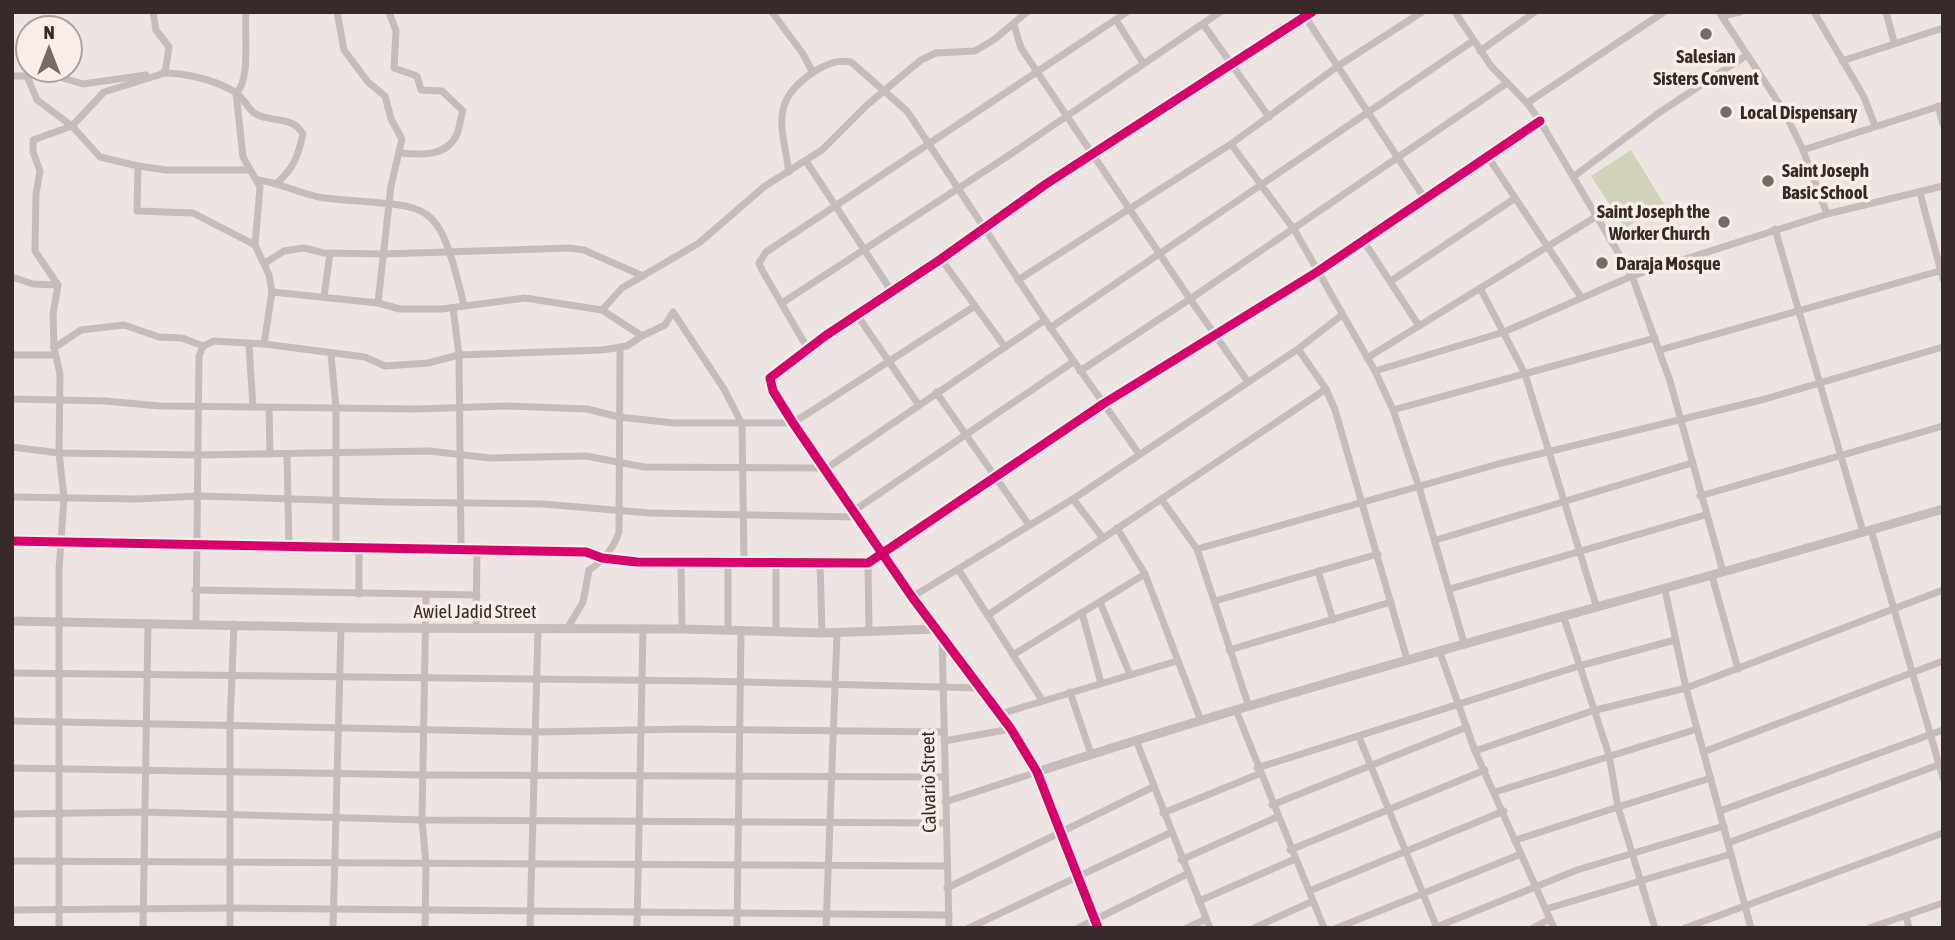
<svg xmlns="http://www.w3.org/2000/svg" width="1955" height="940" viewBox="0 0 1955 940" font-family="'Asap Condensed',sans-serif">
<rect width="100%" height="100%" fill="#ede5e1"/>
<polygon fill="#d2d2ba" points="1631,150 1664,204 1625,228 1591,176"/>
<g fill="none" stroke-linecap="round" stroke-linejoin="round">
<g stroke="#c6bdba" stroke-width="7">
<polyline points="153,12 156,30 169,47 165,73"/>
<polyline points="337,12 344,50 368,82 385,96 391,119 402,139 391,186 378,303 400,309 442,309 525,298 602,310 642,336 665,325 673,312 724,389 742,424 744,562"/>
<path d="M389,12l7,19 -2,37 23,8 4,14 21,1 21,20c-3,8 -3,16 -6,23 -10,23 -36,21 -56,19"/>
<polyline points="772,12 803,54 813,73"/>
<polyline points="1302,12 1425,199"/>
<polyline points="1455,12 1491,66 1527,103 1540,121 1632,276 1670,381 1723,572"/>
<polyline points="1719,12 1784,111 1803,150 1827,214"/>
<polyline points="1814,12 1864,97 1875,126"/>
<polyline points="1886,12 1894,42"/>
<polyline points="1722,16 1740,12"/>
<polyline points="1116,20 1143,63"/>
<polyline points="1203,24 1269,117"/>
<polyline points="1014,25 1021,48 1190,299 1507,83"/>
<polyline points="1480,51 1535,12"/>
<polyline points="1842,61 1943,28"/>
<path d="M162,73c25,0 53,7 73,19 8,5 12,15 19,21 17,11 37,1 49,21 -5,22 -9,34 -26,49"/>
<polyline points="12,76 27,76 37,100 72,126 100,157 138,166 137,211 193,213 255,245"/>
<polyline points="27,76 46,73 83,84 146,75"/>
<polyline points="1527,103 1664,12"/>
<polyline points="1938,106 1943,124"/>
<polyline points="1231,144 1295,231 1375,371 1393,410 1419,487 1464,643"/>
<polyline points="1803,150 1943,105"/>
<polyline points="1488,157 1581,297"/>
<polyline points="806,161 892,292"/>
<polyline points="138,166 166,170 248,170"/>
<path d="M789,172c-7,-47 -20,-71 26,-101 12,-7 23,-12 36,-9l56,49 138,209 94,134"/>
<polyline points="1573,177 1660,112 1747,55"/>
<path d="M258,180c24,3 43,15 67,18 107,12 111,-8 139,107"/>
<polyline points="1920,193 1943,279"/>
<polyline points="1775,229 1863,532"/>
<polyline points="1363,240 1419,326"/>
<polyline points="941,259 1005,347"/>
<polyline points="265,263 284,251 304,248 324,253 383,254 570,248 584,250 643,276"/>
<polyline points="12,277 33,284 58,285"/>
<polyline points="1018,280 1231,144 1338,66 1422,12"/>
<polyline points="1391,281 1514,199"/>
<polyline points="1480,288 1525,374 1596,605"/>
<polyline points="272,292 378,303"/>
<polyline points="324,297 330,253"/>
<polyline points="782,303 1014,152 1220,12"/>
<polyline points="453,308 459,355 461,549"/>
<polyline points="602,310 622,288 699,243 765,186 822,150 867,105 921,60 936,53 975,51 995,39 1027,12"/>
<polyline points="857,315 918,404"/>
<polyline points="1050,328 1473,41"/>
<polyline points="264,344 365,357 385,366 428,363 459,355 602,350 627,346 642,336"/>
<polyline points="249,345 253,407"/>
<polyline points="54,348 81,330 124,325 159,337 182,338 203,346"/>
<polyline points="808,349 762,270 759,263 766,252 1127,12"/>
<polyline points="1298,349 1326,389 1335,410 1407,659"/>
<polyline points="1660,350 1943,270"/>
<polyline points="12,355 55,355"/>
<polyline points="331,355 336,407 336,549"/>
<polyline points="1367,358 1597,216"/>
<polyline points="1080,371 1190,299 1248,382"/>
<polyline points="1375,371 1504,332 1632,276 1827,214 1943,186"/>
<polyline points="936,392 1029,525"/>
<polyline points="12,399 105,401 160,406 417,409 506,406 587,409 619,417 674,423 793,423 975,306"/>
<polyline points="269,408 270,454"/>
<polyline points="1393,410 1655,338"/>
<polyline points="12,447 59,453 199,455 429,451 490,458 586,456 644,467 827,468 1045,320"/>
<polyline points="287,455 289,548"/>
<polyline points="1700,496 1943,426"/>
<polyline points="12,497 137,499 199,496 386,502 543,504 649,513 859,517"/>
<polyline points="1073,499 1103,538"/>
<polyline points="1162,500 1197,549 1249,707"/>
<polyline points="855,510 1073,362"/>
<polyline points="1117,528 1145,574 1201,721"/>
<polyline points="1871,530 1943,778"/>
<polyline points="1436,540 1692,463"/>
<polyline points="12,541 586,552 602,558 637,562 868,563 1103,404 1317,272 1540,121"/>
<polyline points="1197,549 1498,464 1765,399 1943,347"/>
<polyline points="681,561 682,629"/>
<polyline points="728,562 728,630"/>
<polyline points="776,562 776,631"/>
<polyline points="820,562 822,633"/>
<polyline points="868,563 869,632"/>
<polyline points="958,569 1042,700"/>
<polyline points="1318,571 1333,620"/>
<polyline points="1712,576 1738,669"/>
<polyline points="1450,589 1705,515"/>
<polyline points="195,590 477,595"/>
<polyline points="1665,590 1686,688 1751,928"/>
<polyline points="359,594 359,549"/>
<polyline points="912,597 1073,499 1298,349 1342,315"/>
<polyline points="1215,601 1378,554"/>
<polyline points="1100,602 1130,675"/>
<polyline points="1082,613 1101,683"/>
<polyline points="988,615 1326,389"/>
<polyline points="1563,615 1609,755 1618,807 1711,778"/>
<path d="M196,624l3,-268 4,-10 11,-5 50,3 8,-52 -3,-17 -14,-30 5,-58 -17,-30 -7,-64c15,-13 8,-59 10,-81"/>
<polyline points="476,628 477,550"/>
<path d="M567,629l16,-27 6,-32c14,-9 25,-23 30,-38l1,-184"/>
<polyline points="937,629 793,423 773,391 770,378 825,336 941,259 1046,184 1312,12"/>
<polyline points="942,636 949,928"/>
<polyline points="1229,650 1391,602"/>
<polyline points="1439,650 1475,751 1554,928"/>
<polyline points="1013,655 1145,574"/>
<polyline points="12,673 703,681 980,688"/>
<polyline points="1070,692 1091,754"/>
<polyline points="1236,710 1324,928"/>
<polyline points="1000,714 1177,661"/>
<polyline points="12,721 537,732 684,729 943,732"/>
<polyline points="1359,737 1437,928"/>
<polyline points="1136,740 1210,928"/>
<polyline points="944,741 1011,729"/>
<polyline points="1475,751 1592,711 1686,688 1943,590"/>
<polyline points="1703,752 1943,661"/>
<polyline points="12,768 423,775 944,777"/>
<polyline points="1257,768 1579,666 1675,640"/>
<polyline points="1495,792 1697,729"/>
<polyline points="945,802 1037,772 1098,928"/>
<polyline points="1272,805 1467,727"/>
<polyline points="1720,811 1943,730"/>
<polyline points="1163,813 1259,774"/>
<polyline points="12,814 143,812 422,820 945,823"/>
<polyline points="1516,840 1618,807 1655,928"/>
<polyline points="1728,843 1941,764"/>
<polyline points="1290,850 1485,770"/>
<polyline points="1181,860 1277,817"/>
<polyline points="12,861 946,866"/>
<polyline points="947,888 1153,787"/>
<polyline points="1309,891 1504,811"/>
<polyline points="1199,901 1295,859"/>
<polyline points="1546,909 1731,854"/>
<polyline points="12,910 230,908 949,915"/>
<polyline points="1906,916 1909,928"/>
<polyline points="59,928 59,570 64,497 59,453 60,374 54,348 53,314 58,285 35,251 36,194 40,171 33,152 33,140 72,126 104,92 165,73"/>
<polyline points="143,928 148,623"/>
<polyline points="230,928 230,724 234,624"/>
<polyline points="333,928 341,628"/>
<polyline points="425,928 426,864 422,820 426,595"/>
<polyline points="530,928 538,629"/>
<polyline points="637,928 643,628"/>
<polyline points="737,928 741,631"/>
<polyline points="826,928 837,633"/>
<polyline points="969,928 1170,833"/>
<polyline points="1078,928 1187,874"/>
<polyline points="1187,928 1206,919"/>
<polyline points="1254,928 1313,901"/>
<polyline points="1337,928 1521,854"/>
<polyline points="1434,928 1577,870 1724,826"/>
<polyline points="1533,928 1550,919"/>
<polyline points="1685,928 1943,833"/>
<polyline points="1869,928 1943,903"/>
</g>
<path stroke="#c6bdba" stroke-width="9" d="M12,621l350,7 320,1 140,4 115,-4 74,100 26,43c299,-98 604,-174 906,-263"/>
<defs>
<g id="cycleway">
<polyline points="12,541 586,552 602,558 637,562 868,563 1103,404 1317,272 1540,121"/>
<polyline points="1098,928 1037,772 1011,729 912,597 793,423 773,391 770,378 825,336 941,259 1046,184 1312,12"/>
</g>
</defs>
<use href="#cycleway" stroke="#faeee8" stroke-width="13"/>
<use href="#cycleway" stroke="#d6006c" stroke-width="9"/>
</g>
<g fill="#776b69" stroke="#faeee8" stroke-width="2.5">
<circle cx="1706" cy="34" r="7"/>
<circle cx="1726" cy="112" r="7"/>
<circle cx="1768" cy="181" r="7"/>
<circle cx="1724" cy="222" r="7"/>
<circle cx="1602" cy="263" r="7"/>
</g>
<g text-anchor="middle" dominant-baseline="central" stroke-width="7" stroke-linejoin="round" paint-order="stroke">
<g font-size="19" font-weight="bold" fill="#372a28" stroke="#faeee8" text-anchor="start">
<text x="1706" y="56" text-anchor="middle">Salesian<tspan x="1706" dy="22">Sisters Convent</tspan></text>
<text x="1740" y="112">Local Dispensary</text>
<text x="1782" y="170">Saint Joseph<tspan x="1782" dy="22">Basic School</tspan></text>
<text x="1710" y="211" text-anchor="end">Saint Joseph the<tspan x="1710" dy="22">Worker Church</tspan></text>
<text x="1616" y="263">Daraja Mosque</text>
</g>
<g font-size="19" fill="#372a28" stroke="#faeee8">
<text x="475" y="611">Awiel Jadid Street</text>
<text transform="translate(928 782) rotate(-91)">Calvario Street</text>
</g>
</g>
<rect width="1955" height="940" fill="none" stroke="#372a28" stroke-width="28"/>
<g transform="translate(49 49)"><circle r="33" fill="#faeee8" stroke="#aca09b" stroke-width="2"/>
<path d="M0-5L12 26L0 18L-12 26Z" fill="#776b69"/>
<text y="-10" font-size="19" font-weight="bold" text-anchor="middle" fill="#372a28">N</text>
</g>
</svg>
